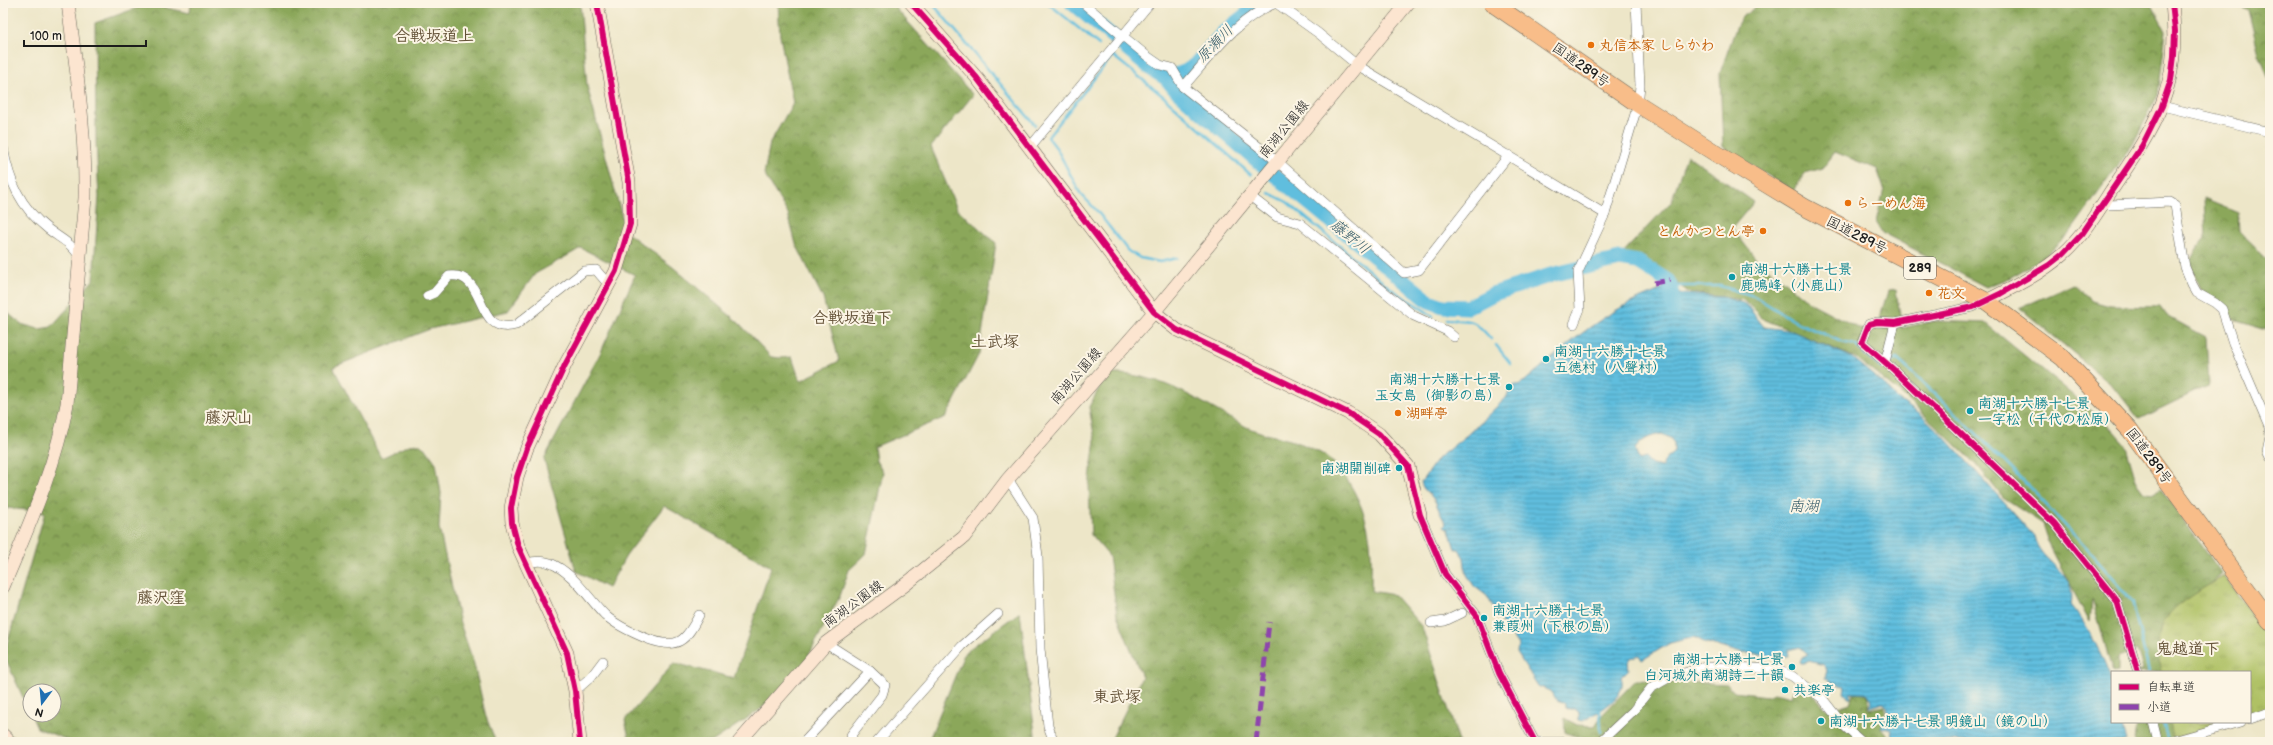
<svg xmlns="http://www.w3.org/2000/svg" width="2273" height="745" viewBox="0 0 2273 745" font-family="'Balsamiq Sans','Klee One',sans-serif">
<defs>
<pattern id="forest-crowns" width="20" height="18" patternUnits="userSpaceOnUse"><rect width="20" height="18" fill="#8ba75a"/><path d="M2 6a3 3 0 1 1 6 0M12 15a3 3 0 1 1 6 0" fill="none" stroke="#71874a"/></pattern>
<pattern id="park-tufts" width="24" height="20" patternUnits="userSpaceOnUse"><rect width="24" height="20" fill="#afc165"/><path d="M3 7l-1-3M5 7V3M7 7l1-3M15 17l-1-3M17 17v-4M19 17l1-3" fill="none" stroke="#96a557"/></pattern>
<pattern id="water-rules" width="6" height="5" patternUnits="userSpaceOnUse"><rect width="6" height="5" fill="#60bede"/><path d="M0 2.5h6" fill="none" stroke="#4e9ab3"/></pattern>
</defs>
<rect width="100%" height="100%" fill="#fcf5e5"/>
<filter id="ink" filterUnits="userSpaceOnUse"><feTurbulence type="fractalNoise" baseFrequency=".025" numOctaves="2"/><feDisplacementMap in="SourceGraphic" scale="8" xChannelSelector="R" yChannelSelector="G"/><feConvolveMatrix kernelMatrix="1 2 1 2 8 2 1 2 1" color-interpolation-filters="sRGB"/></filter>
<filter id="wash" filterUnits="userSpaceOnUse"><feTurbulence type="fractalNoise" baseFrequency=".012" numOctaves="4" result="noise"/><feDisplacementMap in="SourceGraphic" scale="16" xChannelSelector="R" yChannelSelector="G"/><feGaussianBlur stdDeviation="0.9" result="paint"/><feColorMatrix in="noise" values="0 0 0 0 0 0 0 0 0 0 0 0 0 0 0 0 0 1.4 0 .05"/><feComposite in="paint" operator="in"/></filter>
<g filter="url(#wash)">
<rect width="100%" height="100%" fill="#ede6c8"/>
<g fill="url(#forest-crowns)" stroke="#54623b">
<polygon points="191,3 580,3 587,86 626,232 674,268 739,323 771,357 781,358 792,357 800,381 839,361 823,298 796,244 788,214 764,174 770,143 793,103 780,36 778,3 891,3 973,95 931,147 957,209 996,243 979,354 946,417 874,447 876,461 883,472 866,554 849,570 840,596 800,672 783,694 712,742 630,742 625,720 674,663 734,678 771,567 664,506 626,556 608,588 576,571 544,459 601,352 635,275 581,248 535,274 508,311 430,329 333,367 381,458 409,445 419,444 427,450 436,463 441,493 439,528 460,623 474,664 486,717 496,742 73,742 37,728 31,715 54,715 54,691 30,691 30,713 4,655 45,512 7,508 3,517 3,305 9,314 21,324 39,329 51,327 93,280 99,197 96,142 95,23 148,4 190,13"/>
<polygon points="1756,3 2151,3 2166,31 2158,95 2133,144 2069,234 2044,258 2011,277 1986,287 1883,233 1876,222 1884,189 1877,169 1835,152 1823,168 1805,173 1793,191 1723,147 1720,73 1737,25 1742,17 1753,9"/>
<polygon points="2236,3 2270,3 2270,82 2259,54 2248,10"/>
<polygon points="1687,155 1754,202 1732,228 1756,259 1809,302 1866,332 1876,329 1888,291 1896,290 1902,328 1935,321 1985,323 2104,421 2126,446 2136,480 2145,492 2154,493 2160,488 2222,574 2199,594 2163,672 2136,672 2143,669 2137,651 2118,658 2118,671 2113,672 2092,599 2090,623 2051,548 2043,524 2003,498 1977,465 1948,437 1908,400 1856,358 1763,319 1744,300 1690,293 1658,270 1618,258 1671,202"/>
<polygon points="2204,199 2238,213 2239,232 2270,262 2270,331 2230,319 2222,305 2201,289 2189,263 2196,250 2206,238"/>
<polygon points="2074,284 2092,301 2110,306 2161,307 2167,316 2206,337 2209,385 2139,419 2113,386 2020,308"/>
<path d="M1110,374c49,-2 88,27 129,49 20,12 43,13 63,21 8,4 18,8 25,13 23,19 40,55 43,85 2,16 1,33 1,49l23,4 28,32 37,115h-349l32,-65 -25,-62 -8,-59 -18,-21 -2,-49 6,-46 -6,-33 10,-19z"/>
<polygon points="1020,612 1036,742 928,742 965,652"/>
<path d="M1636,680l91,4 7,8 34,4 6,-3 17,4 4,-12 12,3 21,22 22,-7 3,-9 9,-1 7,3 -1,13 17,-3v12l-4,10 14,14h-292c-14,-6 -25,-3 -38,-10l-1,-14 13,7 18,1 7,-11z"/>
<polygon points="2137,722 2172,722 2174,739 2172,742 2135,742"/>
</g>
<g fill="url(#park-tufts)" stroke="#666e40">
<path d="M2224,576l46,64v69l-20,6v-43h-89c-3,-12 -5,-41 3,-52 14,-19 40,-32 60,-44z"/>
<polygon points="2170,722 2229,722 2173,739"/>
</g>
<path fill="url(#water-rules)" stroke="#3e6d7d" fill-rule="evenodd" d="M1668,287l14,7 41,3 23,7 18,23 28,4 59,26 31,26 15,16 24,16 24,22 89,99c5,28 44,35 37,69 13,15 38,60 41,80 2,12 0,25 0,37h9l5,20 -230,-1 -4,-3 -1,-8 -10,-3 7,-14 -1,-7 -4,-3 -14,4 3,-7 -4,-6 -17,-1 -1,5 -6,-5 1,-7 -11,-2 -9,-6 2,-8 -3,-5 -15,-4 -5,3 -4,-2 2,-5 6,-3 -8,-7 -12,3 1,7h-7l-41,-4 -37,-11 -10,-5 -24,6 -28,17 -3,-5 -7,2 -4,5 1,7 -8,8c8,20 -25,36 -38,44l-4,-1v-8l-5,-3h-6l-3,-2v-4l-8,-3 -7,-9 -12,-5 -21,-33 1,-8 -10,-15h-2l-19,-34 -13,-10 -8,-13 -2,-15 -5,-9h-4l-6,-20 -5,-3 2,-3c-5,-7 -7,-13 -10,-20 -4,-9 -13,-11 -15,-21l17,-24 29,-23 39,-37 7,-13h5l7,-4c39,-33 75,-68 124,-86 7,-3 12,-6 19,-8zM1662,434l8,4 4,5v9l-10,9 -2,6 -10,-2 -6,-7 -7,2 -4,-11c8,-10 14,-13 27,-15z"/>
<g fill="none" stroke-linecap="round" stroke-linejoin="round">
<g stroke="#60bede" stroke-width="2.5">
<polyline points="932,3 1035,125"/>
<polyline points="1048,3 1099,45"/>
<polyline points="1112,55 1164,97 1251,175"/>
<polyline points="1112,56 1048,137 1057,149 1080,193 1097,211 1128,251 1140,258 1160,262 1177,258"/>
<polyline points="1269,193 1287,202 1390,288 1433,316"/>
<polyline points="1668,281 1673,286 1720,286 1754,296 1796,322 1842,342 1855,345 1881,368 1886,365"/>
<path d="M1447,319c27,3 25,-2 44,20"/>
<polyline points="1496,345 1511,364"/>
<path d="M1891,363l6,-4c82,74 156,150 228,233l8,12 16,68"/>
<polyline points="1600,711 1601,732"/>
<polyline points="2163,722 2168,742"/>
</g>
<g stroke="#60bede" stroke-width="15">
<polyline points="1072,3 1153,70 1166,78 1174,88 1260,163 1429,301 1443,306 1468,307 1493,294 1551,275 1620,259 1638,262 1668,281 1671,288 1673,309"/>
<polyline points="1166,78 1185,72 1194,66 1223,33 1261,3"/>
</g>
</g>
</g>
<g filter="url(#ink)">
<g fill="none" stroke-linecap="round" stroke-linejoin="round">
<defs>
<g id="street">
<polyline points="1083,3 1147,56 1160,65 1172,68 1183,87 1278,162 1404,273 1419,270 1509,155"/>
<polyline points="1276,3 1318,33 1357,65 1605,214"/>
<path d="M1183,87c27,-30 54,-69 93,-84"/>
<polyline points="2162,106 2270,132"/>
<path d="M3,147c6,34 17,60 45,82 14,11 21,12 32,28"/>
<polyline points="1030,147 1150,3"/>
<polyline points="1250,196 1277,217 1300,223 1414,316 1447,331 1454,337"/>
<polyline points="2105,201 2109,205 2170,202 2175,205 2185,267 2192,284 2197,293 2215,303 2222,309 2233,343 2269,427 2270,436"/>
<path d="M427,296l7,-3 15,-17c39,-5 24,61 67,49l68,-54 12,-1 13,15"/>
<polyline points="1986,301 1973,307 1895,323 1877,322 1869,324 1862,342 1894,370 2054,523 2117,601 2138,672"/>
<polyline points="1574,324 1580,309 1578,272 1605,214 1638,104 1640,86 1636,3"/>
<polyline points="1885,362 1895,323"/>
<polyline points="2270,437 2267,451 2270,457"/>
<polyline points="1008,479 1033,518 1038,556 1040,649 1048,726 1054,742"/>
<polyline points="1420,515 1445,574 1477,616 1499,673 1535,742"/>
<path d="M526,563c8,-2 16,-3 24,0 23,9 38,35 55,52 12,11 28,18 43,24 30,11 38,2 51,-24"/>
<polyline points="1431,623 1445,621 1462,613"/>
<polyline points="826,643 870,671 885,685 882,695 851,735 853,742"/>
<polyline points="575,691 591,677 603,661"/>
<polyline points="2250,719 2270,712"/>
<polyline points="2153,722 2158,742"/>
<polyline points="804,742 870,671"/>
<polyline points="877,742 962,646 998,614"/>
<polyline points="1539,742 1562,742"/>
<polyline points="1600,742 1633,711 1651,688 1670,677 1705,667 1732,667 1775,669 1792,676 1822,698 1844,726 1862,742"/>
<polyline points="2170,742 2240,722"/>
</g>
<g id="secondary">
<polyline points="911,3 977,78 1154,312 1177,330 1348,413 1379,434 1408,466 1420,515"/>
<path d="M1986,301c26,-13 56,-28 77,-47 20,-18 34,-41 48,-63 46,-68 70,-103 61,-188"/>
<path d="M3,587c25,-60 52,-118 64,-183l18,-206c1,-66 -9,-130 -17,-195"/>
<polyline points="3,735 10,742"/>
<polyline points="580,742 575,691 567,653 518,546 512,523 511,508 517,477 527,448 565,365 616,271 630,224 629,182 597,3"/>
<polyline points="739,742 826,643 906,584 964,537 1008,479 1154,312 1408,3"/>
</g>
<polyline id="highway" points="1492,3 1638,104 1717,154 1804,207 1986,301 2063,358 2130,430 2270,621"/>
</defs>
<use href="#street" stroke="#656358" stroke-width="10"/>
<use href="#secondary" stroke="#656358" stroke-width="14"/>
<use href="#highway" stroke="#656358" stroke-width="18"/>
<use href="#street" stroke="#fff" stroke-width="9"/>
<use href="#secondary" stroke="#fce5d0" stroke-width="13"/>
<use href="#highway" stroke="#f8bd89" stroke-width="17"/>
<g stroke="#8e44ad" stroke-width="5" stroke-dasharray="10 5" stroke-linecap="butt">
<polyline points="1654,283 1670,280"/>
<polyline points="1256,742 1269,622"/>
</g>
<defs>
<g id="cycleway">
<polyline points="911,3 977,78 1154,312 1177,330 1348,413 1379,434 1408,466 1420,515 1445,574 1477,616 1499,673 1535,742"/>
<polyline points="2138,672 2117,601 2054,523 1894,370 1862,342 1869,324 1877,322 1895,323 1973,307 2000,294 2049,265 2063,254 2082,234 2142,146 2162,106 2171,80 2174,56 2175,31 2172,3"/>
<polyline points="580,742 575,691 567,653 518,546 512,523 511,508 517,477 527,448 565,365 616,271 630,224 629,182 597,3"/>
</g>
</defs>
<use href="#cycleway" stroke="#fcf5e5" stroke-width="8"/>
<use href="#cycleway" stroke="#d6006c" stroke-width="6"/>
</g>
</g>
<g fill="#e8710a" stroke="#fcf5e5" stroke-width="1.5">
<circle cx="1591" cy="45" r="4"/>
<circle cx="1848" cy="203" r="4"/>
<circle cx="1763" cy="231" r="4"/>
<circle cx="1929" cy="293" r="4"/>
<circle cx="1398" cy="413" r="4"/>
</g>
<g fill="#0f9aa8" stroke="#fcf5e5" stroke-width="1.5">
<circle cx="1732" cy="277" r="4"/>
<circle cx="1546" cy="359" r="4"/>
<circle cx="1509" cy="387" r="4"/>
<circle cx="1970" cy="411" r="4"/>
<circle cx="1399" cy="468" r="4"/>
<circle cx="1484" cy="618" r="4"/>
<circle cx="1792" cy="667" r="4"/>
<circle cx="1785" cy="690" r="4"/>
<circle cx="1821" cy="721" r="4"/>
</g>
<g text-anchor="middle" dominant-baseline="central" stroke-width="4" stroke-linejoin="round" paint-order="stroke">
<rect fill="#fcf5e5" stroke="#5f5d58" stroke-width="1" x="1904" y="257" width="32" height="22" rx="3"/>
<g font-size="13" font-weight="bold" fill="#1c1c1c">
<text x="1920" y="268">289</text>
</g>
<g font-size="14" font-weight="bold" fill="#c56008" stroke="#fcf5e5" text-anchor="start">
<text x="1599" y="45">丸信本家 しらかわ</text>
<text x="1856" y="203">らーめん海</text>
<text x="1755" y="231" text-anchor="end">とんかつとん亭</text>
<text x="1937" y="293">花文</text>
<text x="1406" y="413">湖畔亭</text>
</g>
<g font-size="14" fill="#1c1c1c" stroke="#fcf5e5">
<text transform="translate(1581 65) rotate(35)">国道289号</text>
<text transform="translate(1284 129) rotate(-51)">南湖公園線</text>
<text transform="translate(1857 235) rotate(27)">国道289号</text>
<text transform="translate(1076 376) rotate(-49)">南湖公園線</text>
<text transform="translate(2149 456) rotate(53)">国道289号</text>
<text transform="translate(853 604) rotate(-36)">南湖公園線</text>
</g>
<g font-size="14" font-weight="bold" fill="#0d838f" stroke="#fcf5e5" text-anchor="start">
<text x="1740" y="269">南湖十六勝十七景<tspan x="1740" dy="16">鹿鳴峰（小鹿山）</tspan></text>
<text x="1554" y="351">南湖十六勝十七景<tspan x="1554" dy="16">五徳村（八聲村）</tspan></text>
<text x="1501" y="379" text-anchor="end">南湖十六勝十七景<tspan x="1501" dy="16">玉女島（御影の島）</tspan></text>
<text x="1978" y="403">南湖十六勝十七景<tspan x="1978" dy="16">一字松（千代の松原）</tspan></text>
<text x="1391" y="468" text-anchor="end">南湖開削碑</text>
<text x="1492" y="610">南湖十六勝十七景<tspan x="1492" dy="16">兼葭州（下根の島）</tspan></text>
<text x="1784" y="659" text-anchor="end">南湖十六勝十七景<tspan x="1784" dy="16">白河城外南湖詩二十韻</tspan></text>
<text x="1793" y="690">共楽亭</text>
<text x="1829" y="721">南湖十六勝十七景 明鏡山（鏡の山）</text>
</g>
<g font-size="15" font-style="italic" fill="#375d6a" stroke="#fcf5e5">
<text transform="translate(1215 44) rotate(-46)">原瀬川</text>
<text transform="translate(1350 237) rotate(39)">藤野川</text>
<text x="1804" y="506">南湖</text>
</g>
<g font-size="16" font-weight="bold" fill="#635137" stroke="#fcf5e5">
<text x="434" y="36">合戦坂道上</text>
<text x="852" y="318">合戦坂道下</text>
<text x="995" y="342">土武塚</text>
<text x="229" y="418">藤沢山</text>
<text x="161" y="598">藤沢窪</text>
<text x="2188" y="649">鬼越道下</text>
<text x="1117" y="697">東武塚</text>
</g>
</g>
<rect width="2273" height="745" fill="none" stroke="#fcf5e5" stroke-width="16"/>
<rect x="2111" y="671" width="140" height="52" fill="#fcf5e5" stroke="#a29e95"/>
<rect x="2119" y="684" width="20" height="6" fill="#d6006c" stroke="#a29e95"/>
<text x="2147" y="691" font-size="12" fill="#1c1c1c">自転車道</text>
<rect x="2119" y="704" width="20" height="6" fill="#8e44ad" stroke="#a29e95"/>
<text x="2147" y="711" font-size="12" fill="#1c1c1c">小道</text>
<g transform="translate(42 703) rotate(196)"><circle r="19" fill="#fcf5e5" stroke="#a29e95"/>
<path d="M0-3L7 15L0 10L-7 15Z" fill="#1f6fb2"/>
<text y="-6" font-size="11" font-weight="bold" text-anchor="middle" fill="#1c1c1c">N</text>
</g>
<path d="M24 40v6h122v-6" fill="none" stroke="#1c1c1c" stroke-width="2"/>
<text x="30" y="40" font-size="12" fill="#1c1c1c" stroke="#fcf5e5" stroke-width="3" paint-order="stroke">100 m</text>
</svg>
